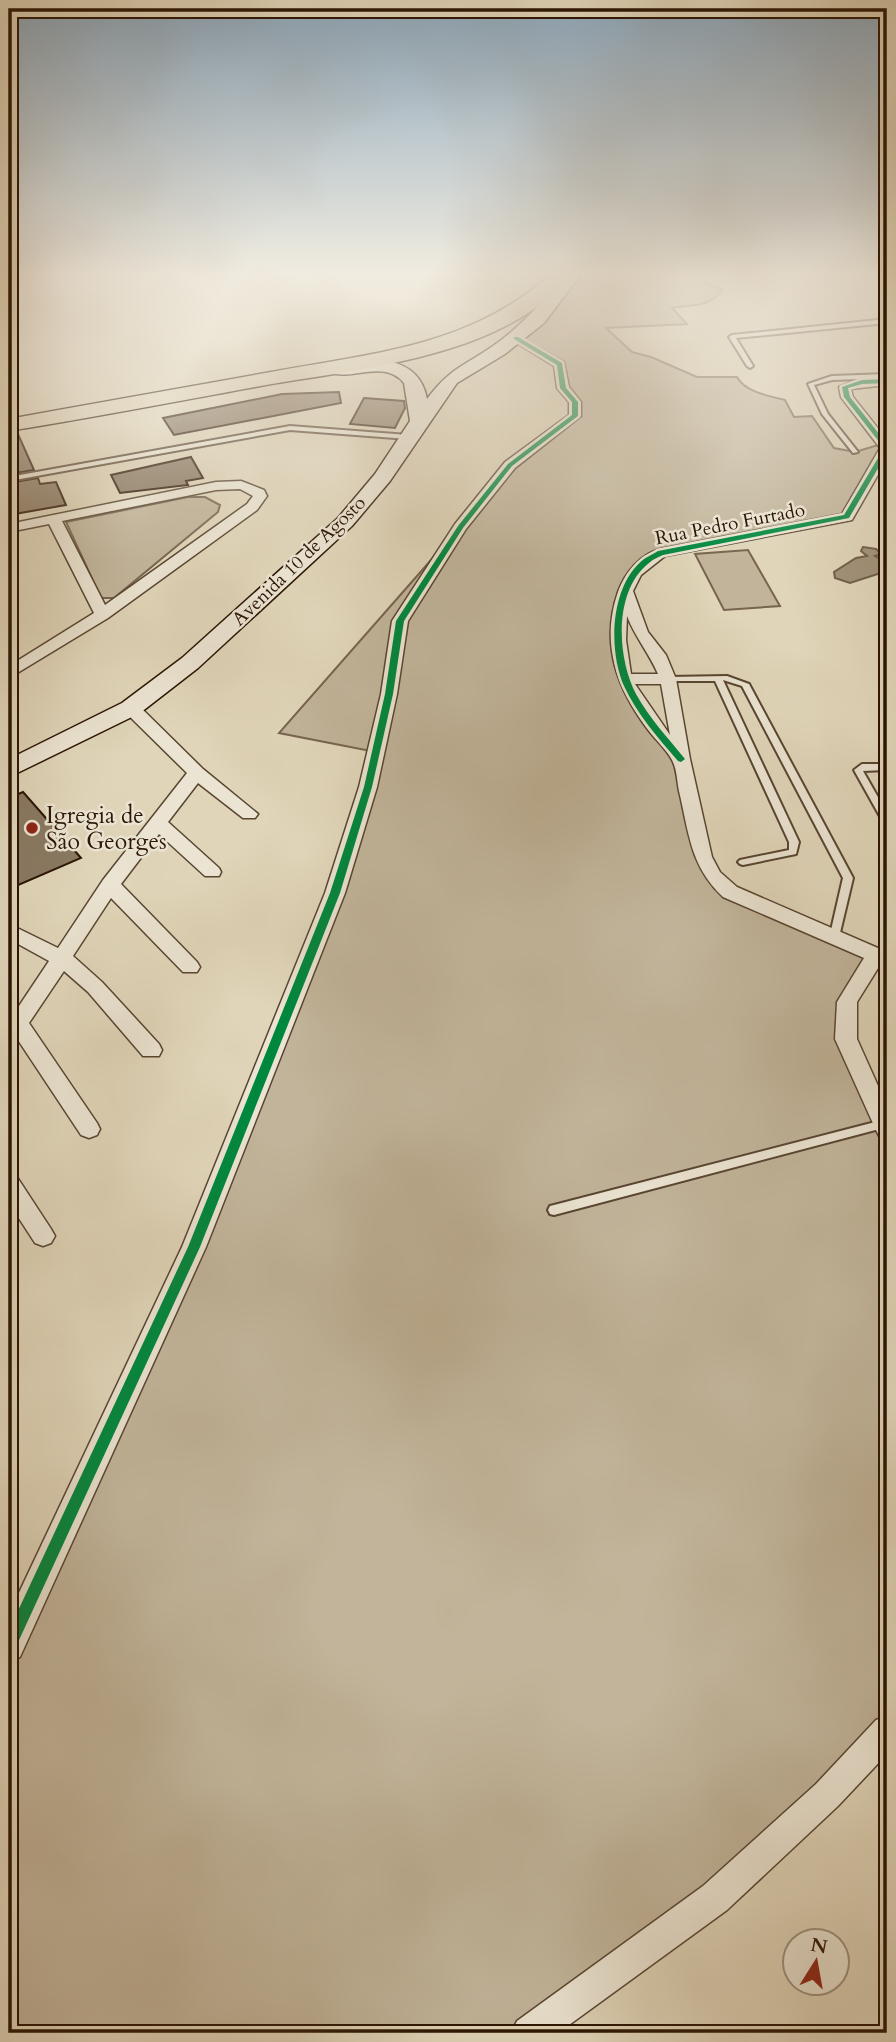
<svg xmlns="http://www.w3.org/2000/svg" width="896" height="2042" viewBox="0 0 896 2042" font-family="Cardo,serif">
<rect width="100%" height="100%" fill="#e0d5b9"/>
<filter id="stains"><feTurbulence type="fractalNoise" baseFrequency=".00286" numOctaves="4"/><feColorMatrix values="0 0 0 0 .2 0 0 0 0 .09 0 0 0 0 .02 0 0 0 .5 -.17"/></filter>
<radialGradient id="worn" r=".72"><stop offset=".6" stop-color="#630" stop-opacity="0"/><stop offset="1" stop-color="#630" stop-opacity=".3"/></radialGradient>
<g fill="#c1b49a" stroke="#76644f" stroke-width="2">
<path d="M573,274h115l34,16c-14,19 -30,14 -50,18l15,16 -81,4 26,24 19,5 46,20h40c8,15 32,19 48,23l9,17 18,-1 22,32 21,4 30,-9 -38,74 -186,36 -36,38 -3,81 59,87 31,117 163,81 -28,45 -1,37 41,91v592l-60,73 -239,196 -59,42h-520v-387l185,-399 174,-460 8,-35 -97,-19 181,-206 28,-36 87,-75 -12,-28v-18l-47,-32 44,-44z"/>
<polygon points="188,497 205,497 220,505 218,512 114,598 101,598 66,522"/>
<polygon points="748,550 780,606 724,610 695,554"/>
</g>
<polygon fill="#a2947b" stroke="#72614b" stroke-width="2" points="863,547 876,549 881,554 875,556 887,563 887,571 850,583 835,578 834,572 856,558 867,556 861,551"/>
<g fill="#897962" stroke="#2b1504" stroke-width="2">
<polygon points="339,392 341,403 174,435 163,418 282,394"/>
<polygon points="364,398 404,401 405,408 395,428 350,424"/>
<polygon points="17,432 34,470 9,474 9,433"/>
<polygon points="191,457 203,478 186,481 188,485 120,493 111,475"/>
<polygon points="38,478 40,484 56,482 66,505 9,515 9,483"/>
<polygon points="23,792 81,858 9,889 9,798"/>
</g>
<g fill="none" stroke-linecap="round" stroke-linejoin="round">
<defs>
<g id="lane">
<polygon points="887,319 887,323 736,338 753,366 750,368 747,366 729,337 732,335"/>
<polygon points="887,374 887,378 832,380 814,385 828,414 858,452 853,453 822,414 808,384 832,376"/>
<polygon points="290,426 408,435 411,437 408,439 290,430 9,481 9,477"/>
<polygon points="727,676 749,684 853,878 838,941 830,941 829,939 843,878 742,686 723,680 799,842 796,854 743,865 740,864 738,862 740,860 789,850 789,842 715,681 668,681 664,679 668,677"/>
<polygon points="862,764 887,764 887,770 863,771 887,813 887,823 882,820 854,770"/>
<polygon points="883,1120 887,1121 887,1127 883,1128 554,1215 550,1214 548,1210 550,1206 554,1205"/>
</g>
<g id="street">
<polygon points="882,274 887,274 887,278 883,277"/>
<polygon points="516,335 564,362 569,387 581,402 581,416 515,468 466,529 408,621 397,694 377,787 345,893 206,1247 20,1657 9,1661 9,1614 182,1247 325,893 359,787 381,694 392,621 455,524 505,462 569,415 569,402 557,388 554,366 512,340 510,338"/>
<path d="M887,377v8l-36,4 2,8 34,43v19l-35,61 -187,36 -24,19 -8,16 15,41 18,23 10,24 14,80 22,98 8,15 17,15 150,65v15l-7,-2 -23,37v37l30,67v33l-8,-3 -3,-6 -41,-91 2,-37 27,-44 -141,-61c-33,-31 -34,-64 -44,-106 -2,-9 -2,-22 -7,-31 -5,-10 -16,-20 -23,-29 -32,-42 -49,-87 -31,-139 7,-19 22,-38 43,-43l181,-35 38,-66 -39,-51 -2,-10 23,-9zM627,616c8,21 22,37 31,58h-27l-5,-34zM635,684h26l9,51z"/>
<path d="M241,481l23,9 3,6 -10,14 -149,108 -99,60v-12l85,-53 -45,-89 -40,8v-8l207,-42zM240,489l13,7 -6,8 -142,101 -43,-84 154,-31z"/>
<polygon points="131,703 137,704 203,769 258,814 255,818 243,818 198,783 168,822 219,868 221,872 219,876 205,876 159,834 121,884 197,962 200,967 197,972 183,972 111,898 73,956 102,982 159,1044 162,1050 159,1056 143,1056 88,992 64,971 29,1023 97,1123 100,1129 97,1135 89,1138 81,1135 18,1040 9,1045 9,1021 49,961 9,939 9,924 58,948 103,880 187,773 125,712 125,704"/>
<polygon points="9,1174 17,1177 51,1229 55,1236 51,1243 43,1246 35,1243 9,1203"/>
<polygon points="887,1716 887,1754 838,1806 727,1910 558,2033 511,2033 517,2021 703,1886 816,1784 876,1720"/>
</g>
<path id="secondary" d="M565,274h16l-37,49 -39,31 -48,29 -67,98 -38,45 -154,142 -58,45 -131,64v-18l113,-56 60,-45 156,-140 37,-44 35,-53 -6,-38c-21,-27 -61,3 -77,-14l3,-4c36,-9 89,-12 97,34 23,-31 36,-32 66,-53 29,-20 50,-45 72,-72z"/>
<path id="primary" d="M551,274h19c-63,85 -218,95 -315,113 -82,15 -164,31 -246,44v-12c87,-16 174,-31 262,-47 102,-19 199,-25 280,-98z"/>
</defs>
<use href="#lane" stroke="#584531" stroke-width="4"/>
<use href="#street" stroke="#584531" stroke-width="3"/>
<use href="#secondary" stroke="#2b1504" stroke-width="3"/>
<use href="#primary" stroke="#2b1504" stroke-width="3"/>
<use href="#lane" fill="#ebe4d2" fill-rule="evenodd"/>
<use href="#street" fill="#ebe4d2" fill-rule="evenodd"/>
<use href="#secondary" fill="#ebe4d2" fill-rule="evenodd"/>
<use href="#primary" fill="#e0d5b9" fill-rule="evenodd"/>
<defs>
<g id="cycleway">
<polygon points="514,337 518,337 562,363 566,388 578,402 578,416 512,466 463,528 404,621 393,694 372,787 340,893 200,1247 14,1651 9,1653 9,1630 188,1247 330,893 364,787 385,694 396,621 458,526 508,464 572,415 572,402 560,388 557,365 514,339"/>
<path d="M887,379v4l-25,1 -14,4 2,9 37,47v9l-38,65 -186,37c-4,2 -10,4 -14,8 -36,28 -32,95 -13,131 13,24 32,44 49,65l-4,3 -3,-1c-20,-23 -41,-47 -54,-75 -16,-36 -14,-101 20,-127 4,-3 10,-5 14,-8l186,-36 40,-67 -40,-51 -2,-10 20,-7z"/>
</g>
</defs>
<use href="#cycleway" stroke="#ebe4d2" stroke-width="5"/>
<use href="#cycleway" fill="#00873e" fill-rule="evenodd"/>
</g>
<linearGradient id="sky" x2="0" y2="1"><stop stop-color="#8ca7bc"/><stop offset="0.49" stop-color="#f1ece0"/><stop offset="1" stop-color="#f1ece0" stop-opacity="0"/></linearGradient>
<rect width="896" height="560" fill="url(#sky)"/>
<circle fill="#8f2418" stroke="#ebe4d2" stroke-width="2.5" cx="32" cy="828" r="7"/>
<g text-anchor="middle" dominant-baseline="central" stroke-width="5" stroke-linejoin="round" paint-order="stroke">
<g font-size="19" fill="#2b1504" stroke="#ebe4d2">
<text transform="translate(730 524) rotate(-11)">Rua Pedro Furtado</text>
<text transform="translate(299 561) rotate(-44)">Avenida 10 de Agosto</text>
</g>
<g font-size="23" fill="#2b1504" stroke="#ebe4d2" text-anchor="start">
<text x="46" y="815">Igregia de<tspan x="46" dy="26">São Georges</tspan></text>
</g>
</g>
<rect width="896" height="2042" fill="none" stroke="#e0d5b9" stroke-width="35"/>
<rect x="10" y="10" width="875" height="2021" fill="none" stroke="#2b1504" stroke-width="3.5"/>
<rect x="18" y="18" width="861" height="2007" fill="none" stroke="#2b1504" stroke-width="2"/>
<g transform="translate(816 1962) rotate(11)"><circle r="33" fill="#ebe4d2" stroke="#9e9180" stroke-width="2"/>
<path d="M0-5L12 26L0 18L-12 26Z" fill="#8f2418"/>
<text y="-10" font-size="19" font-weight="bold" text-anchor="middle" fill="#2b1504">N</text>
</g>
<rect width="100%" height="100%" filter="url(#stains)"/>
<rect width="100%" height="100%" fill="url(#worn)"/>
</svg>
